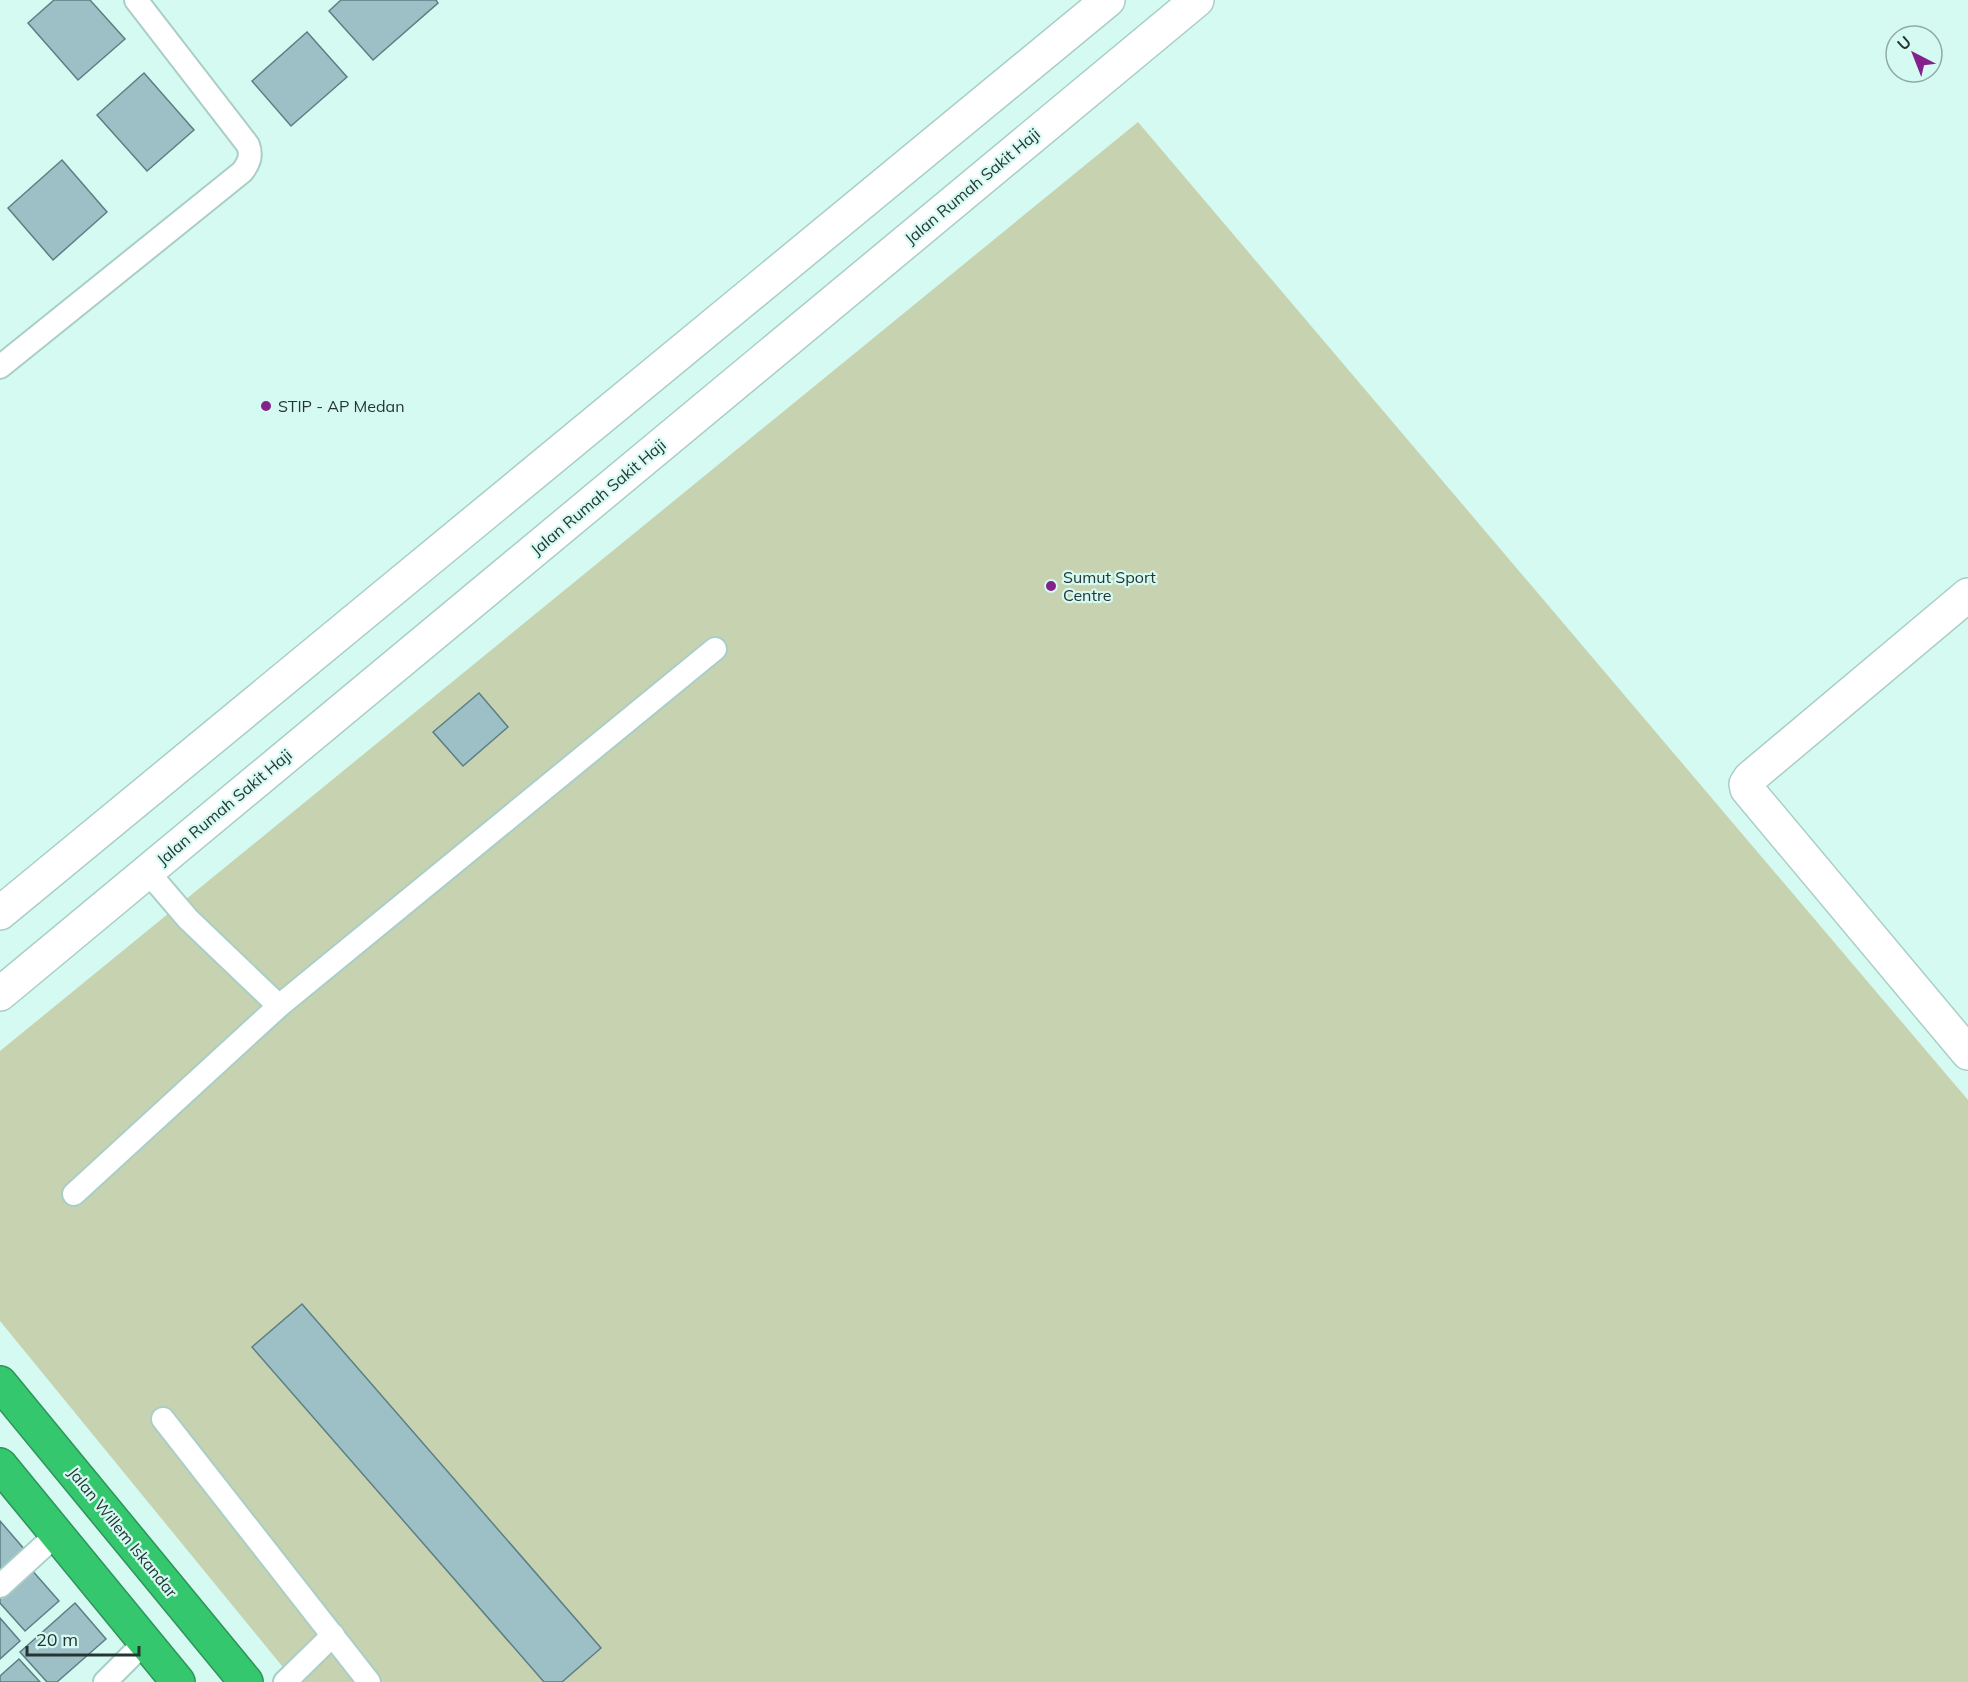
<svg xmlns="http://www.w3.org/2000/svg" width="1968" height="1682" viewBox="0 0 1968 1682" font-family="Mulish,sans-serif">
<rect width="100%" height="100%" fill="#d5faf2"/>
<polygon fill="#c7d3b0" points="1138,122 1968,1100 1968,1682 295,1682 0,1321 0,1051"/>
<g fill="#9cc0c6" stroke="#5c7f84" stroke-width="1.5">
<polygon points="54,0 90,0 125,39 78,80 28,23"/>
<polygon points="341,0 436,0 438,3 373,60 329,11"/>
<polygon points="307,32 347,77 291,126 252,81"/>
<polygon points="144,73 194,130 147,171 97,115"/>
<polygon points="62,160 107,212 53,260 8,208"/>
<polygon points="479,693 508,727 463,766 433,732"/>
<polygon points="302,1304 601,1648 562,1682 544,1682 252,1347"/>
<polygon points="0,1521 25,1550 0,1572"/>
<polygon points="30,1568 59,1601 25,1631 0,1603 0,1594"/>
<polygon points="75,1603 106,1639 57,1682 47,1682 20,1652"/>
<polygon points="0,1618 20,1641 0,1659"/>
<polygon points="19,1659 40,1682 0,1682 0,1676"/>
</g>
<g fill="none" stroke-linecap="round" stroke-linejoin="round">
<defs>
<g id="lane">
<path d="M0,367l242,-195c7,-9 10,-16 6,-27l-112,-145"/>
<polyline points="147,871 188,919 279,1006"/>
<polyline points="74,1194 279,1006 715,649"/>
<polyline points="163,1419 369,1682"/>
<polyline points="0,1586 57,1534"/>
<polyline points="105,1682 145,1642"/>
<polyline points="285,1682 333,1635"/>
</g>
<polyline id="street" points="1968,595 1750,778 1746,784 1747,789 1968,1053"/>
<g id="secondary">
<polyline points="0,913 1108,0"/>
<polyline points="0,994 1197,0"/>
</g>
<g id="highway">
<polyline points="0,1383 246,1682"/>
<polyline points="0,1465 178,1682"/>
</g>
</defs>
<use href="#lane" stroke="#aacec6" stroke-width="26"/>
<use href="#street" stroke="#aacec6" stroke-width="36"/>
<use href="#secondary" stroke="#aacec6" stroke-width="36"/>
<use href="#highway" stroke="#2f9459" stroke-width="36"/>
<use href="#lane" stroke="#fff" stroke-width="22"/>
<use href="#street" stroke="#fff" stroke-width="33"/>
<use href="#secondary" stroke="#fff" stroke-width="33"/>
<use href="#highway" stroke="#34c76e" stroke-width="33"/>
</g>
<g fill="#83228c" stroke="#d5faf2" stroke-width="2">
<circle cx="266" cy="406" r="6"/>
<circle cx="1051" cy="586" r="6"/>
</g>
<g text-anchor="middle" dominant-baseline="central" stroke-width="4.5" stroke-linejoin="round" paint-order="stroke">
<g font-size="16" fill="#263532" stroke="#d5faf2">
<text transform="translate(972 186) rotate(-40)">Jalan Rumah Sakit Haji</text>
<text transform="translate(598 497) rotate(-40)">Jalan Rumah Sakit Haji</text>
<text transform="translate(224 807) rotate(-40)">Jalan Rumah Sakit Haji</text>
<text transform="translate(123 1532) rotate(51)">Jalan Willem Iskandar</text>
</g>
<g font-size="16" fill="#263532" stroke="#d5faf2" text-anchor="start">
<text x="278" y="406">STIP - AP Medan</text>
<text x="1063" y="577">Sumut Sport<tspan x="1063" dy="18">Centre</tspan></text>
</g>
</g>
<g transform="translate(1914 54) rotate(318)"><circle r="28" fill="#d5faf2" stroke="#8faba5" stroke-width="1.5"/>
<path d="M0-4.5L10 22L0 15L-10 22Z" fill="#83228c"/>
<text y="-9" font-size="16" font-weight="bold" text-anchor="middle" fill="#263532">U</text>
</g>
<path d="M27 1646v9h112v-9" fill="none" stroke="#263532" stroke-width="3"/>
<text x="36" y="1646" font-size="18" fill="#263532" stroke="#d5faf2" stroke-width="4.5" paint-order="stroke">20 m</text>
</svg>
